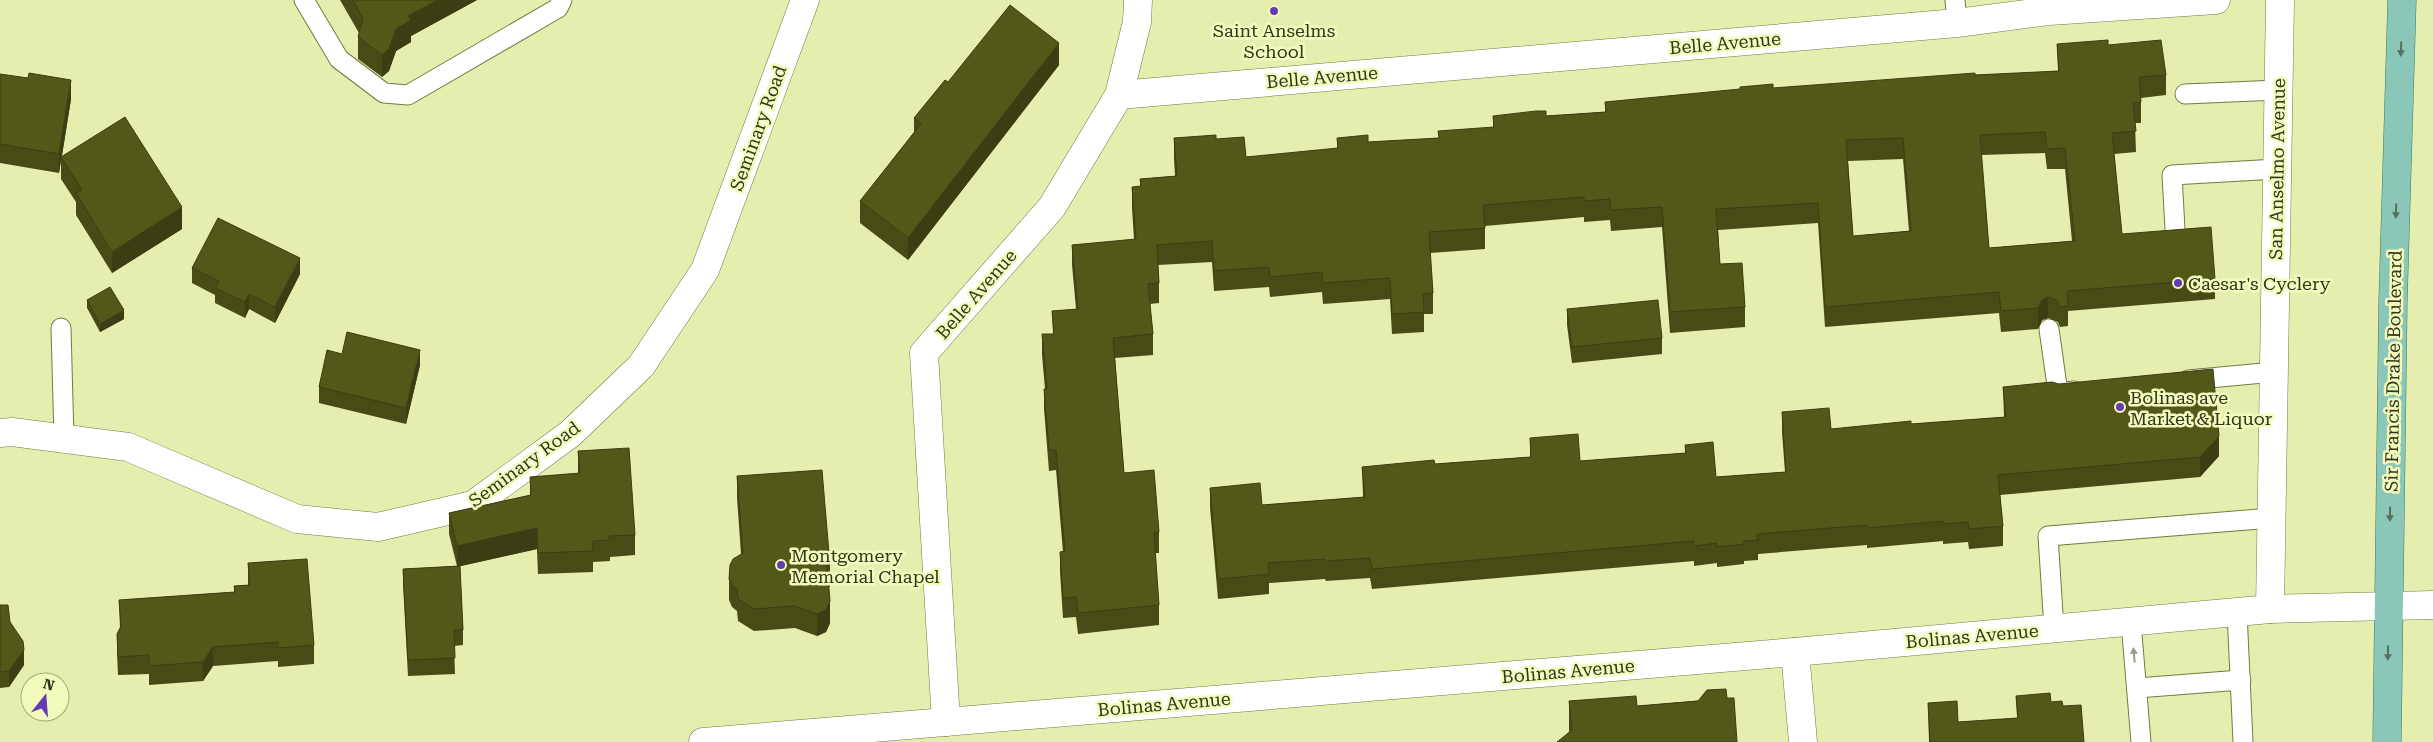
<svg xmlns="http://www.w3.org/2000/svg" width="2433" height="742" viewBox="0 0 2433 742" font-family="'Roboto Serif',serif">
<rect width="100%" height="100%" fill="#e6eeaf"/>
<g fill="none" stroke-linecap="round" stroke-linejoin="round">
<defs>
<g id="service">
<polyline points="304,0 339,59 384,93 408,95 558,8 562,0"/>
<polyline points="1955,0 1957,23"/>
<polyline points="2185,94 2278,90"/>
<polyline points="2175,229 2172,175 2277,169"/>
<polyline points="61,328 64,439"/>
<polyline points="2049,329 2058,393 2074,391"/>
<polyline points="2188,380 2274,372"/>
<polyline points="2237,612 2243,742"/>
<polyline points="2131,622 2141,742"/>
<polyline points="2054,629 2048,536 2272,518"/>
<polyline points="2137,688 2241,680"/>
</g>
<g id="minor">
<polyline points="1119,95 1137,22 1138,0"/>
<polyline points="0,433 12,432 128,447 297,519 378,527 473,505 570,434 641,366 705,270 805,0"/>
<polyline points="946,722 924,353 1052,207 1119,95 1957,23 2049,11 2216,0"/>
</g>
<g id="tertiary">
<polyline points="2270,609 2280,0"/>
<polyline points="1795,652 1803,742"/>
<polyline points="703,742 1795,652 2270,609 2433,605"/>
</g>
<polyline id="primary" points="2387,742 2393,301 2402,0"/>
</defs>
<use href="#service" stroke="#747a40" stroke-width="21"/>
<use href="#minor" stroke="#747a40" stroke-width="29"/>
<use href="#tertiary" stroke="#747a40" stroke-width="29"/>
<use href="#primary" stroke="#397c63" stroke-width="29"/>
<use href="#service" stroke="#fff" stroke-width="19"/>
<use href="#minor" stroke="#fff" stroke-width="28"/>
<use href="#tertiary" stroke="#fff" stroke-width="28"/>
<use href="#primary" stroke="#8ac7b8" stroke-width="28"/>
</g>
<g fill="#474c16" fill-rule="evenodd">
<polygon points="340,0 477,0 411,36 411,42 396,51 389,71 382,77 358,59 358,37 359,33"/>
<path d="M2057,44l51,1 58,30v20l-25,3v25h-6l1,29 -22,2 8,80 93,45v20l-147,12v15l-8,1 -2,-5 -10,-4 -6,2 -4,9 -37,3 -2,-19 -174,14 -7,-104 -100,7 2,34 25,43v20l-75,6 -8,-106 -51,4 -1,-11 -26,2v-5l-99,9v23l-55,4 3,40v21h-9v18l-32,2 -2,-35 -67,5 -1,-12 -52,5 -1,-10 -55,4 -2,-29 -54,3 1,18v20l-9,1 3,30v21l-38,3 9,115 35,59v21h-4l4,52v20l-81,9 -2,-17 -13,1 -3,-46v-20h3l-7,-82 -7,1 -5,-62v-20h1l-3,-34v-21h11l-1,-23 24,-2 -4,-44v-20l62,-5 -2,-32v-21h8v-8l35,-3 -1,-17v-21l42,1 30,18 91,-8v-11l31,4 70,-4 55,-11v-11h53l59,-4v-10l168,-14 202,-13 83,-4zM2045,153l2,16h18l7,72 -83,7 -8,-93zM1903,159l6,72 -56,5 -5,-75z"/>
<polygon points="1059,65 908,260 860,223 860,201 914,132 914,118 948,82"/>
<polygon points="0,74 71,99 62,156 182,229 112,273 76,215 76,202 61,179 61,160 59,173 0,163"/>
<polygon points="192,268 300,274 275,323 249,309 245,318 215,303 215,295 192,283"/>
<polygon points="87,300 124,319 100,332 87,308"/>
<polygon points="1567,309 1662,338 1662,354 1572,363 1567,325"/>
<polygon points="342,354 420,365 406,424 319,403 319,387"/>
<polygon points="2003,387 2219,456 2200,477 2000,495 2003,526 2003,546 1969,549 1968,542 1943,544 1943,541 1867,548 1867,545 1758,554 1758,560 1744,561 1744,564 1717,567 1717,563 1694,566 1694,561 1372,589 1370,578 1326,581 1325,579 1269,583 1269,594 1218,599 1210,508 1210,488 1262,505 1363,497 1362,467 1435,464 1530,457 1530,438 1580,461 1685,453 1685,445 1716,477 1785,472 1782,432 1782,412 1831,429 1911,424 2004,417"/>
<polygon points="578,451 635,535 635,555 610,557 610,561 593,562 593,572 538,574 537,549 460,566 463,630 463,645 454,646 455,674 408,676 403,584 403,569 457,566 449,534 449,513 530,495 530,477 578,474"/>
<polygon points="737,476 830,565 830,587 829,587 830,623 826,632 817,636 795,628 754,631 738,621 737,611 732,607 729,600 729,579 741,554 737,498"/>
<polygon points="248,563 314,645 314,664 278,667 278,661 213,666 203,681 149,685 149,674 118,675 117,653 117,634 120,629 119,600 234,592 234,586 248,585"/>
<polygon points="0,605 10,622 24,665 9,687 0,688"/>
<polygon points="2016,696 2051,702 2063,706 2084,742 1929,742 1928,703 1958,722 2017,718"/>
<polygon points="1727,698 1569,732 1569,701 1637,706"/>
</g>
<g fill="#3a3e12">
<polygon points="438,0 477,0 411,36 411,42 396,51 389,71 382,77 382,55 396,29 408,16"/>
<polygon points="1059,43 1059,65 908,260 908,238"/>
<polygon points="71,80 71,99 59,173 59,154"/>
<polygon points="182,207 182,229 112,273 112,252"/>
<polygon points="300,258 300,274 275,323 275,307"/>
<polygon points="249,294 249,309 245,318 245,302"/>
<polygon points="2048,297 2048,318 2042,320 2038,329 2038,308 2042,300"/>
<polygon points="124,310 124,319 100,332 100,324"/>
<polygon points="420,350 420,365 406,424 406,408"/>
<polygon points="2219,436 2219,456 2200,477 2200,457"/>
<polygon points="537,528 537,549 457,567 457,546"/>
<polygon points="830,601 830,623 826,632 817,636 817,614"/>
<polygon points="213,647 213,666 203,681 203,662"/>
<polygon points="24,650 24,665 9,687 9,671"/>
</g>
<g fill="#535819" stroke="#3a3e12" fill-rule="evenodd">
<polygon points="353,0 438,0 408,16 411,20 396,29 389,49 382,55 358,37 363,19"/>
<polygon points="1010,5 1059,43 908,238 860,201 921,124 914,118 945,80 948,82"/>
<path d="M2108,40v5l53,-5 5,35 -27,2 2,25 -8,1 3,28 -24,2 10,101 89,-7 4,52 -148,12 1,15 -8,1 -2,-6 -10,-4 -6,3 -4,8 -37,3 -2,-19 -174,15 -7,-104 -102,6 4,55 22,-1 3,44 -75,5 -8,-105 -51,3 -1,-11 -26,2v-4l-101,8 2,23 -56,4 4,61 -10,1 1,18 -32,2 -2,-36 -67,5 -1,-11 -52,5 -1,-10 -55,4 -2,-30 -55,4 2,38 -11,1 5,50 -40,4 11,135 30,-3 5,62 -5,1 5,72 -81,8 -2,-16 -13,1 -3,-46 5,-1 -9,-101h-7l-5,-61h3l-5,-55h12l-2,-23 26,-2 -6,-64 64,-6 -4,-52 9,-1 -1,-7 37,-3 -3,-38 42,-3v4l28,-2 2,20 92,-9 -1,-10 31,-3v7l71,-4 -1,-7 56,-4 -1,-11 43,-5h10v5l60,-4 -1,-10 135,-13v-2l33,-3v4l202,-15v2l84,-4 -2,-27zM2045,132l2,17 18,-1 10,93 -86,7 -9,-113zM1903,138l8,93 -58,5 -7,-96z"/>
<polygon points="29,73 71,80 59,154 0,144 0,74 28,78"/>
<polygon points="125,117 182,207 112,252 76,193 82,190 61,157"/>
<polygon points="218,218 300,258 275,307 249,294 245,302 215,288 219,281 192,268"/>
<polygon points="110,287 124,310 100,324 87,300"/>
<polygon points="1658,300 1662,338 1572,347 1567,309"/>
<polygon points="347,332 420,350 406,408 319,387 327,350 342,354"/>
<polygon points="2213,369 2219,436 2200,457 1998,475 2003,526 1969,529 1968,522 1943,524 1943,521 1867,528 1867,525 1757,534 1758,540 1744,541 1744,544 1717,547 1717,543 1694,546 1694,541 1372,569 1370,558 1326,561 1325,559 1268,563 1269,574 1218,579 1210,488 1260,483 1262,505 1365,497 1362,467 1434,460 1435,464 1531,457 1530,438 1578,434 1580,461 1686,453 1685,445 1713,442 1716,477 1786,472 1782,412 1829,408 1831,429 1911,421 1911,424 2006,417 2003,387 2052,382 2059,384"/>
<polygon points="629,448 635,535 609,536 610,540 593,541 593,551 538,553 537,528 457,546 449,513 531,495 530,477 580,473 578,451"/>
<polygon points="822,470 830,565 827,565 830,601 826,610 817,614 795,606 754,609 738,599 737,589 732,585 729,579 730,565 733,559 743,553 737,476"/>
<polygon points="307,559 314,645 278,648 278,642 213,647 203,662 149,666 149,655 118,657 117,634 121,626 119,600 235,592 234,586 250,585 248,563"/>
<polygon points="460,566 463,630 454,630 455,658 408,660 403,569"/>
<polygon points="0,605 8,605 10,622 23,641 24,650 9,671 0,672"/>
<polygon points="1726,689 1727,698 1734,698 1737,742 1557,742 1572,730 1569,701 1636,696 1637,706 1698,701 1707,690"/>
<polygon points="2050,693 2051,702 2062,701 2063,706 2081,705 2084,742 1930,742 1928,703 1957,701 1958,722 2018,718 2016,696"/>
</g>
<defs><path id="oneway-solid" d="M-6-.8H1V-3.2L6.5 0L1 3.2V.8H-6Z" transform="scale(1.25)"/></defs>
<g fill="#56705b">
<use href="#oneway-solid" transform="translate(2401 49) rotate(92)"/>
<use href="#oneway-solid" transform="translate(2396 211) rotate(92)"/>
<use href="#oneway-solid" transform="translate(2390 514) rotate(91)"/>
<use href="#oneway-solid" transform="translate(2388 653) rotate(91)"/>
</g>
<use fill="#999a8e" href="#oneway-solid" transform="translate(2134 655) rotate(-95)"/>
<g fill="#633bb3" stroke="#f3fbbc" stroke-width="2">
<circle cx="1274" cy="11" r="5"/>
<circle cx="2178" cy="283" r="5"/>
<circle cx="2120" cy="407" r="5"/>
<circle cx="781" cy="565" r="5"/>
</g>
<g text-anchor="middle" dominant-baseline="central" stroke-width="5" stroke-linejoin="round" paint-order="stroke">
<g font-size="18" fill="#33361d" stroke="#f3fbbc" text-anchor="start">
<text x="1274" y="30" text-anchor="middle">Saint Anselms<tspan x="1274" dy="21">School</tspan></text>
<text x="2188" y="283">Caesar's Cyclery</text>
<text x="2130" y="397">Bolinas ave<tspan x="2130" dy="21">Market &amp; Liquor</tspan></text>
<text x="791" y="555">Montgomery<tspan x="791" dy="21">Memorial Chapel</tspan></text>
</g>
<g font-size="18" fill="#33361d" stroke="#f3fbbc">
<text transform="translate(1725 43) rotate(-5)">Belle Avenue</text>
<text transform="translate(1322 77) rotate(-5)">Belle Avenue</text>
<text transform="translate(758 128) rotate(-70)">Seminary Road</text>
<text transform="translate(2277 169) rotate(-89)">San Anselmo Avenue</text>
<text transform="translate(976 294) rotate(-49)">Belle Avenue</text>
<text transform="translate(2393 371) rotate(-89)">Sir Francis Drake Boulevard</text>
<text transform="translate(524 464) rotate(-36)">Seminary Road</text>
<text transform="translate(1972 636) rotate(-5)">Bolinas Avenue</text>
<text transform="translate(1568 671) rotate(-5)">Bolinas Avenue</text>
<text transform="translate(1164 704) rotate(-5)">Bolinas Avenue</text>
</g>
</g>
<g transform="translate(45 697) rotate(17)"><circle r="24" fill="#f3fbbc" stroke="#a6ac7c"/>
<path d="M0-4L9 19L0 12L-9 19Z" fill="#633bb3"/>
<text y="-8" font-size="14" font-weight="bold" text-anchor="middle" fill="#33361d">N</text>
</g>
</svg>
